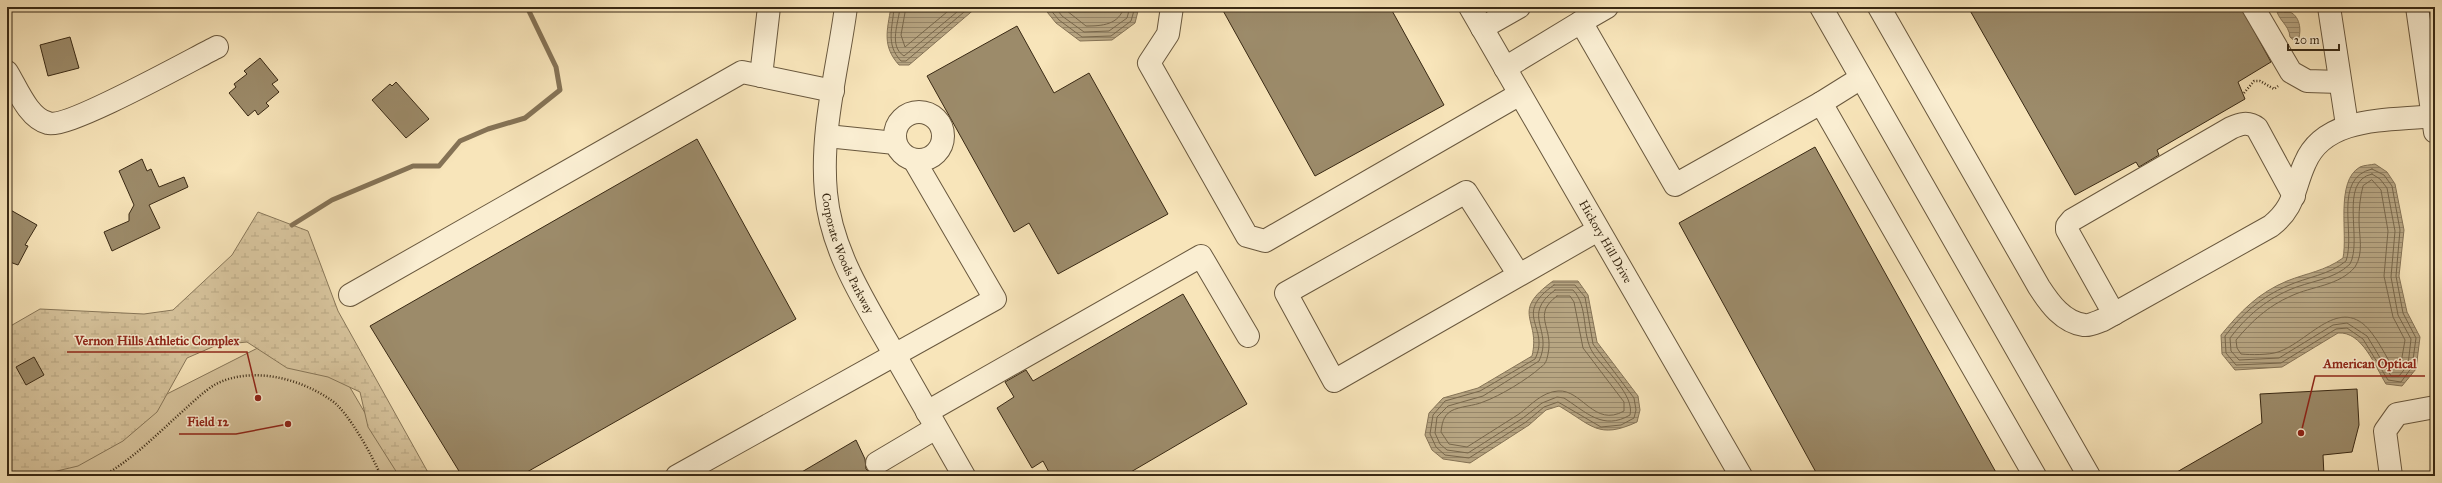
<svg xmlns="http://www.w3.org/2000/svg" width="2442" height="483" viewBox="0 0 2442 483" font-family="'IM FELL Great Primer',serif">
<defs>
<pattern id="wetland-marsh" width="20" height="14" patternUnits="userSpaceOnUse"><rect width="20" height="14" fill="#d8c59e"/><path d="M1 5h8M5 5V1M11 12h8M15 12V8" fill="none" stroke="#baa987"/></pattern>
<pattern id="water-rules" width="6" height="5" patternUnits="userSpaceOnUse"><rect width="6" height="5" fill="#b7a582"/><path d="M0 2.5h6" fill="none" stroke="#968669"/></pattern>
</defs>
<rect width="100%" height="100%" fill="#f8e5ba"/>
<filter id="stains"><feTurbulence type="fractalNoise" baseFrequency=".005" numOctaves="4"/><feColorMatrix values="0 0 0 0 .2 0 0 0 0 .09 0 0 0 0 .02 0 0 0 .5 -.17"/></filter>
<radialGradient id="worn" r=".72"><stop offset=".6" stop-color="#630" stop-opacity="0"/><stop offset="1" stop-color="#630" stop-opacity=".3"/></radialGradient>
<polygon fill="#d8c59e" stroke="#887759" points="311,321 402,476 7,476 7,475"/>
<polygon fill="url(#wetland-marsh)" stroke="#887759" points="258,212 308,231 338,311 430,476 399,476 368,427 360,392 328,377 287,368 247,342 217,345 187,358 157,412 123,441 78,466 40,475 7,476 7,328 40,309 144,314 173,310 232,255"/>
<g fill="url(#water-rules)" stroke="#857356">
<path d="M891,7h86l-68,58h-10c-17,-19 -12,-34 -8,-58z"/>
<polygon points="1043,7 1139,7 1135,23 1112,40 1080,41 1056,23"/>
<path d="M2276,7h7l1,5h6c11,5 12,21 7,31l-7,-6c-1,-13 -13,-17 -14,-30z"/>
<path d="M2375,164l12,8 8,12 9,46 -5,46 8,36 13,25 -4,32 -14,17 -16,-2c-11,-18 -24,-53 -48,-51l-56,34 -47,3 -13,-16 -1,-19c19,-23 37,-42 66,-54 20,-8 38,-10 56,-23 5,-24 -8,-77 17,-91 4,-2 11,-2 15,-3z"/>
<path d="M1553,281h25l10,14 9,47 41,54 2,14 -3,12c-39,18 -45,3 -78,-16l-13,4 -17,15 -59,38 -27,-4 -11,-9 -7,-15 4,-22 14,-15 35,-10 54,-32c9,-38 -23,-43 21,-75z"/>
</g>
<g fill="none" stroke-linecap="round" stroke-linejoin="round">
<g stroke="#78674b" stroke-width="1">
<path d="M894,7c-1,20 -9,37 7,54h5l64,-54"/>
<path d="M900,7c-1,15 -12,39 4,49l59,-49"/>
<polyline points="906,7 901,35 905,47 953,7"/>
<polyline points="1048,7 1059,20 1082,37 1111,36 1131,21 1135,7"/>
<polyline points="1055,7 1062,16 1084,32 1109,31 1127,18 1130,7"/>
<path d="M1062,7l24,19c16,0 33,-1 38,-19"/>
<path d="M2372,169l12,6 8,11 8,44 -4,46 7,37 13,25 -4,29 -11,15 -13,-2 -25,-41 -16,-11 -11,1 -55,34 -45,2 -10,-12 -1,-17c17,-22 36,-39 62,-50 20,-9 42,-11 59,-25 10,-28 -14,-83 26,-92z"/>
<path d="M2372,174l8,5 7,9 8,43 -4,46 7,38 13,24 -3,26 -9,11h-8l-24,-40 -20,-13 -14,2 -54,33 -40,2 -8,-9 -1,-13c16,-21 34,-37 59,-48 20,-9 45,-10 61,-26 13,-24 -12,-83 22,-90z"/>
<path d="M2372,180l9,10 7,41 -4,45 9,41 12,23 -4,23 -7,6c-8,-12 -14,-26 -23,-37 -31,-39 -62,10 -93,20 -9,3 -27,3 -37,2l-4,-6 -1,-8c16,-19 32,-34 55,-44 21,-10 48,-10 64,-29 9,-14 4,-31 4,-47 0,-11 1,-23 4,-34z"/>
<path d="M1554,285h21l10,12 8,47 41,54 2,12 -2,8 -13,7 -20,2 -43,-25 -14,5 -18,15 -57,36 -24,-3 -9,-8 -6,-13 3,-19 12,-14 35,-10 55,-32c16,-32 -24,-44 19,-74z"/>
<path d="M1555,290h18c16,17 8,44 20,63 11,16 42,42 37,62 -27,16 -44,-3 -66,-17l-7,-1 -15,6 -19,15 -55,35 -21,-3 -7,-6 -5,-11 2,-16 11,-11 35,-10 56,-35c15,-32 -19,-45 16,-71z"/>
<path d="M1557,296h13l4,6 9,46 41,54v9c-30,17 -42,-22 -66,-20 -16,1 -27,14 -39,23 -17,11 -35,22 -52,33l-18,-3 -8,-12c1,-8 2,-16 10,-21 9,-5 23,-5 32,-9 17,-6 45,-23 58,-35 5,-3 6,-8 7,-13 6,-27 -17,-39 9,-58z"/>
</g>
<polyline stroke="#857356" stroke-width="5" points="292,225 332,200 413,166 439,166 460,141 488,129 525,118 560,90 556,67 527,7"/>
</g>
<g fill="#9c8b6a" stroke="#392914">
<polygon points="1221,7 1390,7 1444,105 1315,176"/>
<polygon points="1968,7 2241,7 2271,62 2238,82 2245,99 2157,150 2159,155 2139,167 2136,162 2075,195"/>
<polygon points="1017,26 1054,93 1089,73 1168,214 1058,274 1029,223 1014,232 927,76"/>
<polygon points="70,37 79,68 48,76 40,45"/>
<polygon points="260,58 278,80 272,84 279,92 266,103 269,106 258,115 255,110 248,116 229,93 236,87 234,84 247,74 244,71"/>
<polygon points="396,82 429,119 406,138 372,100 390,84 392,86"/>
<polygon points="697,139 796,319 520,476 462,476 370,326"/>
<polygon points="1815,147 1998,476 1818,476 1679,223"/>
<polygon points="142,159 147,171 151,169 159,187 184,177 188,187 149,205 160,228 112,251 104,232 129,221 129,214 134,205 119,171"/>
<polygon points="7,208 37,225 25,245 28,246 18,265 7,261"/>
<polygon points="1183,294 1247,404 1124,476 1051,476 1043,461 1032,468 997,408 1014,397 1005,382 1026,370 1033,381"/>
<polygon points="34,357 44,375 26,385 16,367"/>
<polygon points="2357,389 2359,425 2352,452 2323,455 2324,476 2170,476 2262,423 2260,394"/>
<polygon points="856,440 865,459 866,469 874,476 795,476"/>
</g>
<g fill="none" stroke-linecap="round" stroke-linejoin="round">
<defs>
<g id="minor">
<path id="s1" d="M846,7c-8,61 -26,124 -20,186 5,57 38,108 66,157 24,42 48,84 72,126"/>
<polyline points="1172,7 1168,34 1149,63 1247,236 1265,241 1520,94"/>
<path id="s2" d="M1470,7l271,469"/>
<polyline points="1821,7 2089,476"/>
<path d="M1879,7l160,280c11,17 24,35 45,38 6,1 13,-3 19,-5l168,-94c25,-20 22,-37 34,-63 20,-48 85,-42 128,-47"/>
<polyline points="2253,7 2291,72 2307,81 2340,82"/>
<polyline points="2329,7 2347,125"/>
<polyline points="2417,7 2435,132"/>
<polyline points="1581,22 1607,7"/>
<polyline points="1482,28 1519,7"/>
<polyline points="1505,68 1581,22 1675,185 1821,103 2035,476"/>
<path d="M7,72c10,16 21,46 41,51 20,6 143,-63 169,-76"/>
<polyline points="761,76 769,7"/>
<polyline points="1821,103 1861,78"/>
<circle cx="919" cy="136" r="24"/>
<polyline points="827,136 895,143"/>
<polyline points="1519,275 1466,192 1286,293 1334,381 1598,230"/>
<polyline points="350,295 742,72 833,91"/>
<path d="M2114,314l-47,-84v-4l5,-6 159,-92c9,-4 17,-7 26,0l37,68"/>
<polyline points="927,412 1201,256 1248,336"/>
<polyline points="877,463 936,428"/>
<polyline points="677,476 995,299 914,160"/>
<polyline points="2391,476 2385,431 2397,414 2435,407"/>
</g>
</defs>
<use href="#minor" stroke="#69583e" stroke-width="24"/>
<g stroke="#392914" stroke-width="2.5" stroke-dasharray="1 2" stroke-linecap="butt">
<polyline points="2244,93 2254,81 2260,81 2274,89 2278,86"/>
<path d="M103,476c30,-17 54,-42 80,-65 10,-9 21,-20 33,-27 36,-18 83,-6 115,16 17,11 42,57 50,76"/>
</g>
<use href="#minor" stroke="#faeed2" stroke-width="22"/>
</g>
<g text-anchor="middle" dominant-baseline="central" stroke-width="3" stroke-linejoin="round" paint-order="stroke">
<g font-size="12" fill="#392914" stroke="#faeed2">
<text stroke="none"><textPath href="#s2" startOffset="271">Hickory Hill Drive</textPath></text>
<text stroke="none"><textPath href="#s1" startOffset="252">Corporate Woods Parkway</textPath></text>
</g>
</g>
<path fill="none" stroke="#8f2418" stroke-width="1.5" d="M258 398L247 352H67M2301 433L2315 376H2425M288 424L236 434H179"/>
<g fill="#8f2418" stroke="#faeed2" stroke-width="1.5">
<circle cx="258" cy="398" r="4"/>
<circle cx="2301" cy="433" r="4"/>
<circle cx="288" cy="424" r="4"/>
</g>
<g font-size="13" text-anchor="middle" font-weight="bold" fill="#8f2418" stroke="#faeed2" stroke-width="3" stroke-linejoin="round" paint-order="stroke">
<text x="157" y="345">Vernon Hills Athletic Complex</text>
<text x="2370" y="368">American Optical</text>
<text x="208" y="426">Field 12</text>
</g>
<rect width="2442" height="483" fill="none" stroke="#f8e5ba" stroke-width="24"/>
<rect x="8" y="8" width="2426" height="467" fill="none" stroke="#392914" stroke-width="2"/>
<rect x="12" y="12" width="2418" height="459" fill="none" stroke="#392914"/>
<path d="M2288 44v6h51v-6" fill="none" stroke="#392914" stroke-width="2"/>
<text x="2294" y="44" font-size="12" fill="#392914" stroke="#faeed2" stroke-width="3" paint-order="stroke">20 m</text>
<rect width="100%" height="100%" filter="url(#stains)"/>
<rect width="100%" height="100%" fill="url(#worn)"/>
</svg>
